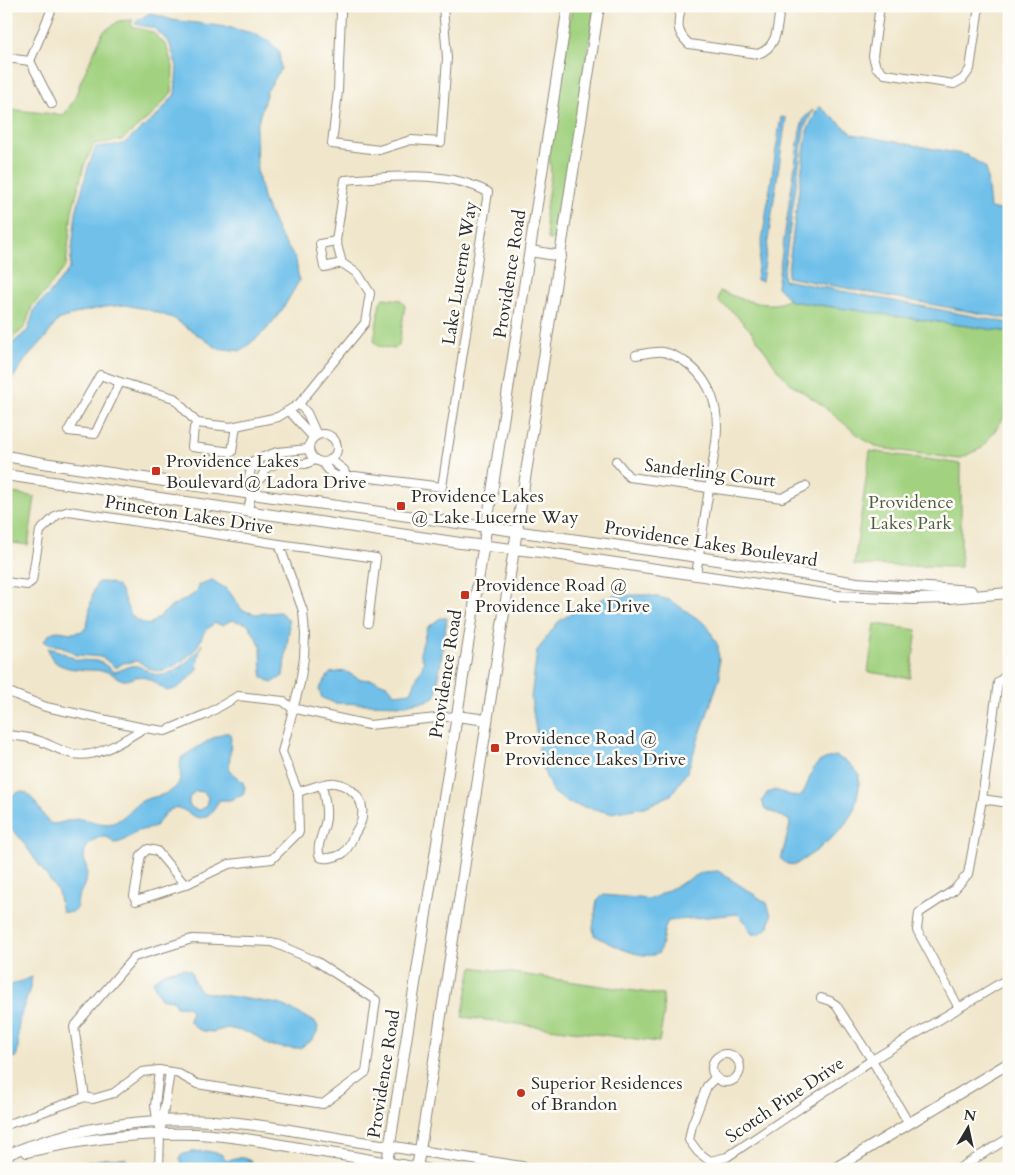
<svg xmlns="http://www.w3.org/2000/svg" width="1015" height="1175" viewBox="0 0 1015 1175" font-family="Cardo,serif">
<rect width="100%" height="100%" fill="#fdfcf7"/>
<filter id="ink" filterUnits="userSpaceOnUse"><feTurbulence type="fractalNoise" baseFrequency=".02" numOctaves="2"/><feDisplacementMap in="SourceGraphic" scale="10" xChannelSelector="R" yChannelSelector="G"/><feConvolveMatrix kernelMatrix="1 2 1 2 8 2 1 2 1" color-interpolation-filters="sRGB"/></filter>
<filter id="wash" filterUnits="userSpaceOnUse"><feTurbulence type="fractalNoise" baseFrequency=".0096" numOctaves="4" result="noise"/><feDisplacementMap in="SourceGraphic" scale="20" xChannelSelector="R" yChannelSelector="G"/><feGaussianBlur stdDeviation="1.12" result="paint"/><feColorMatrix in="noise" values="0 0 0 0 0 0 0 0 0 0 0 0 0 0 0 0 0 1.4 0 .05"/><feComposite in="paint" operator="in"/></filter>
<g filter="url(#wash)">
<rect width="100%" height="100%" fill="#f0e6cb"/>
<g fill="#a2d280" stroke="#667e56">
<polygon points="572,6 595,6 562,215 556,234 551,240 548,239 545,215 551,173 549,153"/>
<polygon points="133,20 131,24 133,27 152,32 166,45 173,67 172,92 153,114 122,140 94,144 84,166 72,211 66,266 47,290 32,306 25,327 6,344 6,109 64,115 74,100 81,81 103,32 119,21"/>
<path d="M720,291c15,6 53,21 68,8l3,2 218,31v79l-27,37 -23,11 -79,-11 -17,-9 -45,-37 -27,-18 -13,-14 -26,-38 -19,-20 -15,-11z"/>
<polygon points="384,298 401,300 405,306 399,345 394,349 378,346 374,341 380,302"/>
<polygon points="870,451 961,464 961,567 854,565"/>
<polygon points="6,492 35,497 28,545 6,542"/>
<polygon points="875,624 917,630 910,678 868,672"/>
<polygon points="472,967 663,995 664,1013 659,1042 462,1017"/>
</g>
<g fill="#6fc0ea" stroke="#4d768a" fill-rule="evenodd">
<polygon points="150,13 172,20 228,27 256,34 269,41 279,51 281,69 267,91 256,129 257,171 264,201 278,232 296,260 299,281 282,310 266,330 241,351 217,348 173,318 146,309 125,305 105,307 81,312 58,320 46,337 25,360 6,388 6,349 28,330 35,308 50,293 70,268 76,212 88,167 96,147 123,144 156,117 175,94 177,66 169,42 154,28 135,24 138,20"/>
<polygon points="819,106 853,134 967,155 986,168 990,208 1009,212 1009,319 787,277 807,131"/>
<polygon points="813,110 804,129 783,276 784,280 1009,323 1009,332 791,301 777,287 800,131 804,118"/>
<polygon points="781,117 786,118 762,281 756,280"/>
<path d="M212,580l16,10 14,20 13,4 25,-2 8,7 1,11 -6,46 -11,7 -10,-6 -1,-31 -13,-22 -16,-4 -10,5 -7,-2c-16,11 -10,12 -19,25 -5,8 -27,23 -37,23 -8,0 -15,-6 -21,-10l-15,2 -7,5 -14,-11 -25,-2 -16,-9 -11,-1 -6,-4c11,-18 20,-5 34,-9 3,0 5,-2 8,-4 5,-15 3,-32 12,-46 31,-1 21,19 36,36 3,3 10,5 14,7 9,-5 15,-12 23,-18 9,-6 20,-9 27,-17v-5z"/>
<polygon points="614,595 648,595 670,600 707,625 718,646 720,677 687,772 671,795 645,807 610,813 568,803 552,791 541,764 531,698 537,651 558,622 584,605"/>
<polygon points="440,618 447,618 436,696 426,701 402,705 335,703 322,698 319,689 330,673 345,671 359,679 374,680 389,686 395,694 411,692 424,662 420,653 427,628"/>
<path d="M202,644l-4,14 -1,13 -19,17 -11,3c-8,-5 -14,-11 -23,-14 -8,-2 -12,3 -19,3 -7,0 -11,-6 -17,-8 -19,-5 -56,4 -60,-24l11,3 18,9 23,1 14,11c8,-1 14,-8 23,-6 7,1 12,8 21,9 14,2 38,-19 44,-31z"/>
<path d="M224,733h6l1,2 -2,36 13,10 3,6 -2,8 -13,5h-10c-5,5 -6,11 -12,15 -14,10 -22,-11 -36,-6 -8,3 -10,11 -16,16 -5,5 -8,3 -14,5 -11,2 -16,13 -28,13 -3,-2 -5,-6 -9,-6 -10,-1 -21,9 -21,19 0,5 3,10 3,16 0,9 -5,17 -9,26 -1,3 0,8 -2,11 -3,5 -9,3 -14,3l-4,-20 -37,-53 -15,-15v-22c24,-29 31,13 46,22 9,0 17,-5 26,-5 12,0 23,7 35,4 11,-4 18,-15 27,-21 12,-7 30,-5 38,-18 5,-9 0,-19 4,-27l29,-18zM195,791l9,1 4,5 -2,9 -5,4 -7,-1 -5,-4v-7z"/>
<path d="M836,756l14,8 9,10v14l-5,22 -12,19 -26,22 -21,14 -8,-1 -6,-5 9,-34 -1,-5 -24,-11 -3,-8 5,-8 8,-3 22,7 5,-2c12,-21 6,-34 34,-39z"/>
<path d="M718,871l49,32 4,12 -2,12 -10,7h-7c-5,-6 -8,-17 -15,-20l-69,7c-6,10 -4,22 -10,33 -19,6 -47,-10 -64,-19l-1,-7 4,-28 6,-5 48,4 52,-27z"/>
<path d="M183,968l8,3c2,9 4,16 12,21l76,12 19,9 18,10 2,4 -1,5 -4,7 -13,9h-16l-16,-3 -7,-6 -11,-6 -23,-5 -14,4 -9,-1 -7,-2 -8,-8 2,-10c-5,-7 -9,-4 -15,-5l-3,-6 -13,-2 -7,-16c5,-9 20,-12 30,-14z"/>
<path d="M32,977c-2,20 -14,36 -14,57 0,9 1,14 -2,23l-10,2v-72z"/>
<path d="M207,1151l14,3 7,7c8,-5 15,-4 23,0v2l-4,6h-64l-3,-10 1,-4 10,-3z"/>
<polygon points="104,1159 126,1159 127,1169 51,1169"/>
</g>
</g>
<g filter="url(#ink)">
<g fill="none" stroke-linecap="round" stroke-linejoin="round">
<defs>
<g id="street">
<polyline points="337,6 341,12 338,91 332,144 379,150 411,140 441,142 447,58 443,6"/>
<path d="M681,6c-3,18 -6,25 8,38l69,10c21,-8 19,-28 22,-48"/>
<polyline points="880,6 873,56 876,67 885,74 954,84 963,79 970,69 979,6"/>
<polyline points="6,58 30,61 53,6"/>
<polyline points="30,61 52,104"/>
<polyline points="336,241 320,244 324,267 342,263"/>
<path d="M636,355c8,-1 19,-4 27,-3 7,1 16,6 21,9 28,19 36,49 32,81l-20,133"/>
<path d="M120,382l-20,-7 -32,56 27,3 25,-52 54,16 23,25 34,4 47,-10 21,-13 66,-81 5,-30 -12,-19 -16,-11 -6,-22 9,-61c48,-3 99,-11 143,12l-46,295 -87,-11h-19l-5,-3 -9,-11"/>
<polyline points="299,404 307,413 317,435"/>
<polyline points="289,411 313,437"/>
<polyline points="197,423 194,428 192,447 232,452 236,426"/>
<circle cx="323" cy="448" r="14"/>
<polyline points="331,460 344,470 346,476"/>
<polyline points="616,461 629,477 782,498 806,486"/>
<polyline points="254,482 249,477 253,461 277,452 308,449"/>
<polyline points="248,510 254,482 261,478 266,468 280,462 305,464 315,460"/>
<polyline points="279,544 376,558 368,623"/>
<polyline points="6,582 27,585 32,581 40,531 57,515 69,511 279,544 303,611 305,635 304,658 300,683 282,752 298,792 299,832 272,859 229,864 185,885 136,901 134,896 141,855 148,849 157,851 185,885"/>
<polyline points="6,691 46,707 144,728 165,731 207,714 238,696 283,701 292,708 369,725 456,716"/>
<path d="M6,735c12,1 23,2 34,6 10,4 19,9 29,12 25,8 54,-12 75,-25"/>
<path d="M298,792c8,-2 29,-11 37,-9 17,3 30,17 27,34 0,6 -5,12 -8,18 -3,6 -6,15 -12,19 -6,3 -17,6 -22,3 -5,-12 5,-26 6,-39 1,-12 -2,-22 -4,-33"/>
<polyline points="982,799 1009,803"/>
<polygon points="192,939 272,942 316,961 376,1000 366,1072 323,1104 197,1084 177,1073 159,1070 142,1072 114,1093 93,1099 85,1097 74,1027 134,957"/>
<polyline points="821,998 830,1001 836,1005 872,1060 909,1124"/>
<polyline points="959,1008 917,930 919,913 954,890 968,874 982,799 998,682 1009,673"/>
<circle cx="726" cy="1068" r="14"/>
<polyline points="716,1077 707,1086 692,1125 689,1140 698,1152 710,1161 727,1157 872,1060 1009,978"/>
<polyline points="6,1125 85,1097"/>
<polyline points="158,1125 155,1106 159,1070"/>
<polyline points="159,1169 160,1134 170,1072"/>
<polyline points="958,1169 1009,1138"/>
</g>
<g id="secondary">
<polyline points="530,251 561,256"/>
<polyline points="6,456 43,463 252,494 698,557 857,583 971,591"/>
<polyline points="6,475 460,543 541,552 838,596 913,599 949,598 1009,593"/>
<polyline points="456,716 487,720"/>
<path d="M27,1152c56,-13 112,-20 170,-18 38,2 75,9 113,16 39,6 78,13 116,19"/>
<path d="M6,1155c67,-28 136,-38 208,-34 49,3 98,13 147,21 57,9 115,17 172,27"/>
<polyline points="386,1169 568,6"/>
<polyline points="417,1169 599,6"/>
<polyline points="834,1169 1009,1063"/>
</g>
</defs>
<use href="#street" stroke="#8e887b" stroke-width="10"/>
<use href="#secondary" stroke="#8e887b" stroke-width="12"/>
<use href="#street" stroke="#fff" stroke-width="8"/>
<use href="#secondary" stroke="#fff" stroke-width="10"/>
</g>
</g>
<g fill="#c8321e" stroke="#fdfcf7" stroke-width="2">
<rect x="151" y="466" width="10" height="10" rx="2.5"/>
<rect x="396" y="501" width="10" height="10" rx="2.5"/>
<rect x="460" y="590" width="10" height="10" rx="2.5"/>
<rect x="490" y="743" width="10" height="10" rx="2.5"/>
<circle cx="521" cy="1093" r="5"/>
</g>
<g text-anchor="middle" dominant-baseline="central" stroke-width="5" stroke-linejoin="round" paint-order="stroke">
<g font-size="18" fill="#2b2b2b" stroke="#fdfcf7">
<text transform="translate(460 273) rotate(-81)">Lake Lucerne Way</text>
<text transform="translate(510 274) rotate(-81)">Providence Road</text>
<text transform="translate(710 473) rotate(7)">Sanderling Court</text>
<text transform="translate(189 515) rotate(9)">Princeton Lakes Drive</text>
<text transform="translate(711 544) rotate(9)">Providence Lakes Boulevard</text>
<text transform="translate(446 674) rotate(-81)">Providence Road</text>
<text transform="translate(384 1074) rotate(-81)">Providence Road</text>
<text transform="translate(785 1100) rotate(-34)">Scotch Pine Drive</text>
</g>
<g font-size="18" fill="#2b2b2b" stroke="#fdfcf7" text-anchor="start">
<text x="166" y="461">Providence Lakes<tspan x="166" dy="21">Boulevard@ Ladora Drive</tspan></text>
<text x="411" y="496">Providence Lakes<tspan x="411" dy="21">@ Lake Lucerne Way</tspan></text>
<text x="475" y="585">Providence Road @<tspan x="475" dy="21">Providence Lake Drive</tspan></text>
<text x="505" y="738">Providence Road @<tspan x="505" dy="21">Providence Lakes Drive</tspan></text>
<text x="531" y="1083">Superior Residences<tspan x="531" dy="21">of Brandon</tspan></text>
</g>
<g font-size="18" fill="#4f5d44" stroke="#fdfcf7">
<text x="911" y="502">Providence<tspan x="911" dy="21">Lakes Park</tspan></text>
</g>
</g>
<rect width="1015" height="1175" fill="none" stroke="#fdfcf7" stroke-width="25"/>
<g transform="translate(968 1128) rotate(9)" stroke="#fdfcf7" stroke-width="4" paint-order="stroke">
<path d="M0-4L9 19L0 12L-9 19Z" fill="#2b2b2b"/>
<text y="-8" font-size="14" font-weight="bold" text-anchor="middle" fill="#2b2b2b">N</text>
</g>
</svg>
